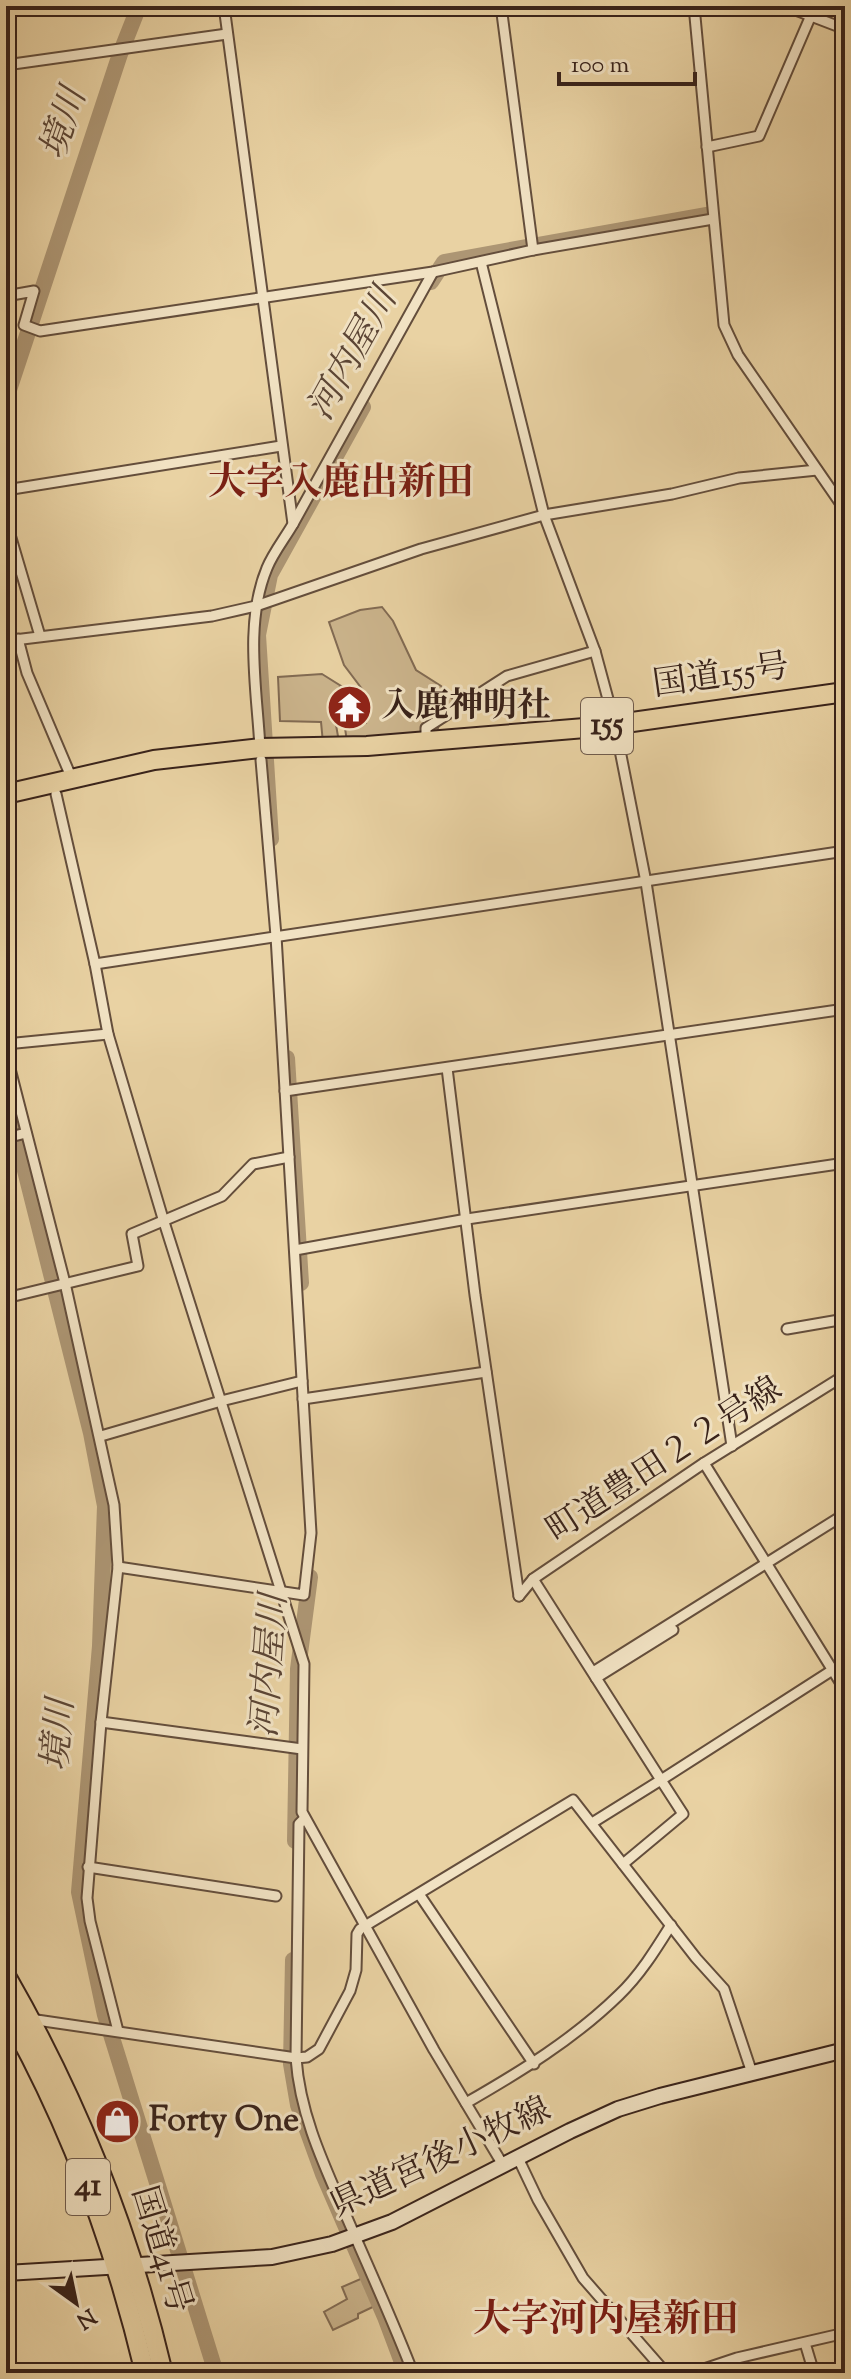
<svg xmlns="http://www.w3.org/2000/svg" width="851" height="2379" viewBox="0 0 851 2379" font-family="'Sorts Mill Goudy','Noto Serif JP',serif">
<rect width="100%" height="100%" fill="#e9d2a3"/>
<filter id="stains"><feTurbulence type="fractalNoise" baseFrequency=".0025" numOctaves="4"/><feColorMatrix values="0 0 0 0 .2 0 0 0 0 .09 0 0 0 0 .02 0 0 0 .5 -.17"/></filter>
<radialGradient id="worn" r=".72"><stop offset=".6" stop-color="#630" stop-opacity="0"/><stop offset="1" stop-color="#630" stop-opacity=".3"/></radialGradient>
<g fill="#cbb48c" stroke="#826b53" stroke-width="2">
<polygon points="382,607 393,621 416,670 441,686 457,704 441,717 436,736 347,742 345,728 366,723 364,711 368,697 344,665 329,622 360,610"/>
<polygon points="322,674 341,686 331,696 339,742 323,743 321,722 280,721 278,677"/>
<polygon points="365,2277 377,2305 358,2314 358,2318 333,2330 324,2312 347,2299 342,2287"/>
</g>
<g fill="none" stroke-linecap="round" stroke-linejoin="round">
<g stroke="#ad9674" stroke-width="16">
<polyline points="431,282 444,262 711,214"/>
<polyline points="6,399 120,54 139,6"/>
<polyline points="271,839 258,635 270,575 363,407"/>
<polyline points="287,1058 301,1283"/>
<polyline points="6,1095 91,1433 105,1506 100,1646 79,1892 105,2015 216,2373"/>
<polyline points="295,1841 298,1669 310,1577"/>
<polyline points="293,1960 291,2064 298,2105 323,2174 385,2317 406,2373"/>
</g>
<defs>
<g id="street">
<path d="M224,6l69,518c-8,14 -20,29 -26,44 -23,55 -10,122 -7,180"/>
<polyline points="501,6 533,250"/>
<polyline points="694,6 724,325 738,355 845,510"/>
<polyline points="785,6 845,29"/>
<polyline points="6,65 227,34"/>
<polyline points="707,147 759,136 815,6"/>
<polyline points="481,262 544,515 595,651 615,725 646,882 732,1446"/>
<polyline points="6,296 34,291 24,325 40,331 433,272 533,250 713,219"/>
<polyline points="6,490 281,446"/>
<polyline points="6,521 40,636"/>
<polyline points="293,524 433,272"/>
<polyline points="18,639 27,673 72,779"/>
<polyline points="6,641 212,616 256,606 421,549 544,515 672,494 739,478 817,470"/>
<polyline points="426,742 426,728 507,676 595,651"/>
<polyline points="56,794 95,964 108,1034 164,1222 304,1664 302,1812 434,2050 503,2165"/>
<polyline points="95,964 845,851"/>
<polyline points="6,1044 108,1034"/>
<polyline points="6,1053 65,1283 114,1505 118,1567 101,1722 87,1898 90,1921 118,2031"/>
<polyline points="447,1068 475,1295 519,1596"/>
<polyline points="285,1091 845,1009"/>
<polyline points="6,1138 26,1133"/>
<polyline points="295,1250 467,1219 845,1163"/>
<polyline points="6,1298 138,1266 132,1234 222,1196 253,1164 289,1157"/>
<polyline points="787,1329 845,1319"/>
<polyline points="303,1399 486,1372"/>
<polyline points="101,1436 221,1401 302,1381"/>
<polyline points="704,1463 845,1690"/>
<polyline points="118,1567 304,1595 311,1533 276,936 261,760"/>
<polyline points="533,1579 661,1780 845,1662"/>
<polyline points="519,1596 533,1579 704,1463 845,1375"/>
<polyline points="593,1672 845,1514"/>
<polyline points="596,1678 673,1630"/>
<polyline points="101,1722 302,1749"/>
<path d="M304,1819l-5,5 -3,234c4,58 29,109 52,162 22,51 45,101 65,153"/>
<polyline points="592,1823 661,1780 683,1814 623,1864"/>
<polyline points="88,1867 276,1896"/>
<polyline points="419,1894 534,2064"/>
<polyline points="30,2019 296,2058 307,2057 319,2049 350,1991 356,1970 357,1934 360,1929 573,1800 696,1958 724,1989 752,2073"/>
<path d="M466,2103c54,-31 108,-64 153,-108 21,-20 37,-46 52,-70"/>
<polyline points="518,2158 538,2200 583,2278 666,2373"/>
<polyline points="805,2343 814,2373"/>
<polyline points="692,2373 737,2358 845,2333"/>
</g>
<polyline id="secondary" points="6,2273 272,2257 332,2244 392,2222 570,2131 618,2109 660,2096 845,2050"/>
<g id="highway">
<polyline points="6,794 154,760 260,748 367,746 597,727 845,692"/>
<path d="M6,1976c72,125 124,257 157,397"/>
<path d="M6,2011c64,113 109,236 139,362"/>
</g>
</defs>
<use href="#street" stroke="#644e3c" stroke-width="13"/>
<use href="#secondary" stroke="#38221a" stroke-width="18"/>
<use href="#highway" stroke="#38221a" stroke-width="22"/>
<use href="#street" stroke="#f1e2c3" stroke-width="9"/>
<use href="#secondary" stroke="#f1e2c3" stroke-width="14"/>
<use href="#highway" stroke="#e9d2a3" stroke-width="18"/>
</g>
<defs>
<symbol id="temple-disc" viewBox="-11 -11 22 22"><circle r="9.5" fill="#8f2418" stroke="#f1e2c3"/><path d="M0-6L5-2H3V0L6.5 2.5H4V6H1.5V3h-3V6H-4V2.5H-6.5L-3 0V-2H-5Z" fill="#fff"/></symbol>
<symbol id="shop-disc" viewBox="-11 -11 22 22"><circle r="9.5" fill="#8f2418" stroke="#f1e2c3"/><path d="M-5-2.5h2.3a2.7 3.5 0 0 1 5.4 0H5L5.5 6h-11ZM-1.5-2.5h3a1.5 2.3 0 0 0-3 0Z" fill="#fff"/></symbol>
</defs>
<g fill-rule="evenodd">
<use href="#temple-disc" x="324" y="682" width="51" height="51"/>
<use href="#shop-disc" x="92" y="2096" width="51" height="51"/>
</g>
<g text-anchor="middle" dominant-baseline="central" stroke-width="6" stroke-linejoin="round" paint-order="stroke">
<g fill="#f1e2c3" stroke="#705c4d" stroke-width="2">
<rect x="581" y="698" width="52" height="56" rx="6"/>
<rect x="66" y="2159" width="44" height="56" rx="6"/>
</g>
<g font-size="32" font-weight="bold" fill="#38221a">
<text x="607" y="726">155</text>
<text x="88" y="2187">41</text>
</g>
<g font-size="34" fill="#38221a" stroke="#f1e2c3">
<text transform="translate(721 677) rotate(-8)">国道155号</text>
<text transform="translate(665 1461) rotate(-33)">町道豊田２２号線</text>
<text transform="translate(441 2159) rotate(-25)">県道宮後小牧線</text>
<text transform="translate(160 2250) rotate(73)">国道41号</text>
</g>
<g font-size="34" font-weight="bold" fill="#38221a" stroke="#f1e2c3" text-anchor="start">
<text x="381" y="707">入鹿神明社</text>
<text x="149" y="2121">Forty One</text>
</g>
<g font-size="36" font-style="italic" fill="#5b4535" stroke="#f1e2c3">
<text transform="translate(65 124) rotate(-71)">境川</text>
<text transform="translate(354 355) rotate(-61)">河内屋川</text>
<text transform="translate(271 1666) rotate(-86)">河内屋川</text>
<text transform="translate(60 1735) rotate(-85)">境川</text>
</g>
<g font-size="38" font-weight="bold" fill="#7a1f14" stroke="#f1e2c3">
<text x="341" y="485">大字入鹿出新田</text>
<text x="606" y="2322">大字河内屋新田</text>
</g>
</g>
<rect width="851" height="2379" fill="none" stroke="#e9d2a3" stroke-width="32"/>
<rect x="8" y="8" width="835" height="2363" fill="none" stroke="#38221a" stroke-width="4"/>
<rect x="16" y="16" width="819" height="2347" fill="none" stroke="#38221a" stroke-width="2"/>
<g transform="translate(76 2303) rotate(147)" stroke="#f1e2c3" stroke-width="6" paint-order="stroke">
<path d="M0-6L14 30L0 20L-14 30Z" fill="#38221a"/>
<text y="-12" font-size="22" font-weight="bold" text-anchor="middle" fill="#38221a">N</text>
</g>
<path d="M559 72v12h136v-12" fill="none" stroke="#38221a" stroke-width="4"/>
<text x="571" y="72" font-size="24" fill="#38221a" stroke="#f1e2c3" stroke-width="6" paint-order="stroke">100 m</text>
<rect width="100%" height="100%" filter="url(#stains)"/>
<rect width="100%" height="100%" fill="url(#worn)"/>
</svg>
